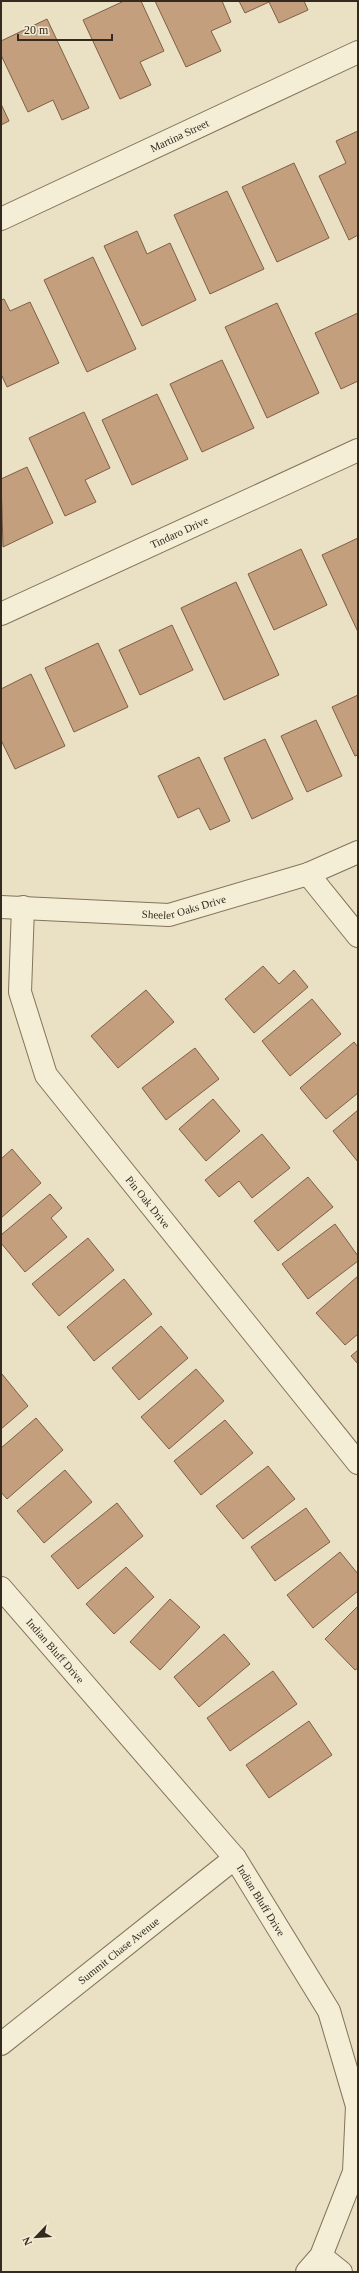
<svg xmlns="http://www.w3.org/2000/svg" width="359" height="2273" viewBox="0 0 359 2273" font-family="'Times New Roman',serif">
<rect width="100%" height="100%" fill="#eae0c4"/>
<g fill="#c49f7e" stroke="#7f5f45">
<polygon points="124,1 141,1 164,51 140,62 151,85 120,99 83,20"/>
<polygon points="155,1 222,1 231,22 211,31 221,51 186,67"/>
<polygon points="239,1 304,1 308,10 279,23 269,2 245,13"/>
<polygon points="47,19 89,108 62,120 53,100 28,112 1,55 1,41"/>
<polygon points="1,104 9,121 1,125"/>
<polygon points="358,131 358,235 349,240 319,176 346,163 336,141"/>
<polygon points="294,163 329,238 277,262 242,187"/>
<polygon points="227,191 264,269 210,294 174,215"/>
<polygon points="137,231 147,254 170,243 196,300 142,326 104,246"/>
<polygon points="93,257 136,349 87,372 44,280"/>
<polygon points="4,299 10,311 30,302 59,363 7,387 1,374 1,300"/>
<polygon points="277,303 319,393 267,418 225,327"/>
<polygon points="358,313 358,381 341,389 315,333"/>
<polygon points="222,360 254,428 202,452 170,384"/>
<polygon points="157,394 188,459 132,485 102,420"/>
<polygon points="84,412 110,468 85,480 96,502 65,516 29,438"/>
<polygon points="27,467 53,523 3,547 1,479"/>
<polygon points="358,538 358,632 322,555"/>
<polygon points="301,549 327,605 274,630 248,574"/>
<polygon points="236,582 279,675 224,700 181,608"/>
<polygon points="172,625 193,670 140,695 119,650"/>
<polygon points="98,643 128,707 74,732 45,668"/>
<polygon points="31,674 65,746 15,769 1,740 1,689"/>
<polygon points="358,695 358,755 355,756 332,707"/>
<polygon points="316,720 342,776 307,792 281,736"/>
<polygon points="265,739 293,799 252,819 224,758"/>
<polygon points="199,757 230,821 210,830 199,808 178,818 158,776"/>
<polygon points="263,966 279,984 294,970 308,987 254,1033 225,999"/>
<polygon points="146,990 174,1022 118,1068 91,1036"/>
<polygon points="312,999 341,1034 290,1076 262,1041"/>
<polygon points="354,1042 358,1047 358,1093 326,1119 300,1088"/>
<polygon points="195,1048 219,1079 166,1120 142,1088"/>
<polygon points="213,1099 240,1131 206,1161 179,1129"/>
<polygon points="358,1110 358,1162 333,1131"/>
<polygon points="262,1134 290,1168 252,1198 239,1181 219,1197 205,1180"/>
<polygon points="12,1149 41,1183 1,1218 1,1159"/>
<polygon points="308,1177 333,1207 278,1251 254,1221"/>
<polygon points="50,1194 62,1208 51,1218 67,1237 25,1272 1,1243 1,1235"/>
<polygon points="335,1224 358,1256 358,1261 308,1299 282,1264"/>
<polygon points="88,1238 114,1270 59,1316 32,1284"/>
<polygon points="358,1276 358,1334 345,1345 316,1313"/>
<polygon points="124,1279 152,1314 94,1361 67,1327"/>
<polygon points="161,1326 188,1358 139,1400 112,1368"/>
<polygon points="358,1350 358,1364 351,1356"/>
<polygon points="196,1369 224,1401 169,1449 141,1417"/>
<polygon points="2,1374 28,1406 1,1429 1,1375"/>
<polygon points="36,1418 63,1450 7,1499 1,1492 1,1448"/>
<polygon points="225,1420 253,1453 201,1495 174,1461"/>
<polygon points="268,1466 295,1499 243,1539 216,1506"/>
<polygon points="65,1470 92,1502 44,1543 17,1511"/>
<polygon points="117,1503 143,1536 78,1589 51,1556"/>
<polygon points="306,1508 330,1542 275,1581 251,1547"/>
<polygon points="340,1552 358,1574 358,1591 313,1628 287,1595"/>
<polygon points="126,1567 154,1597 114,1634 86,1604"/>
<polygon points="170,1599 200,1627 160,1670 130,1642"/>
<polygon points="358,1606 358,1668 355,1670 325,1639"/>
<polygon points="224,1634 250,1664 199,1707 174,1677"/>
<polygon points="273,1671 297,1704 230,1751 207,1718"/>
<polygon points="309,1721 332,1755 269,1798 246,1765"/>
</g>
<g fill="none" stroke-linecap="round" stroke-linejoin="round">
<defs>
<g id="street">
<path id="s1" d="M1,219l357,-167"/>
<path id="s2" d="M1,614l357,-164"/>
<polyline points="308,874 358,936"/>
<path id="s3" d="M1,907l168,8 139,-41 50,-22"/>
<path id="s4" d="M23,907l-3,85 26,83 312,388"/>
<path id="s5" d="M1,1588l234,270 94,153 28,95 -3,66 -33,84 -14,16"/>
<path id="s6" d="M1,2044l234,-186"/>
<polyline points="321,2256 341,2272"/>
</g>
</defs>
<use href="#street" stroke="#83735c" stroke-width="24"/>
<use href="#street" stroke="#f5eed7" stroke-width="22"/>
</g>
<g text-anchor="middle" dominant-baseline="central" stroke-width="3" stroke-linejoin="round" paint-order="stroke">
<g font-size="11" fill="#342a1f" stroke="#f2ebd3">
<text stroke="none"><textPath href="#s1" startOffset="197">Martina Street</textPath></text>
<text stroke="none"><textPath href="#s2" startOffset="196">Tindaro Drive</textPath></text>
<text stroke="none"><textPath href="#s3" startOffset="184">Sheeler Oaks Drive</textPath></text>
<text stroke="none"><textPath href="#s4" startOffset="335">Pin Oak Drive</textPath></text>
<text stroke="none"><textPath href="#s5" startOffset="83">Indian Bluff Drive</textPath></text>
<text stroke="none"><textPath href="#s5" startOffset="407">Indian Bluff Drive</textPath></text>
<text stroke="none"><textPath href="#s6" startOffset="150">Summit Chase Avenue</textPath></text>
</g>
</g>
<rect width="359" height="2273" fill="none" stroke="#342a1f" stroke-width="4"/>
<g transform="translate(36 2237) rotate(245)" stroke="#f2ebd3" stroke-width="3" paint-order="stroke">
<path d="M0-3L7 15L0 10L-7 15Z" fill="#342a1f"/>
<text y="-6" font-size="11" font-weight="bold" text-anchor="middle" fill="#342a1f">N</text>
</g>
<path d="M18 34v6h94v-6" fill="none" stroke="#342a1f" stroke-width="2"/>
<text x="24" y="34" font-size="12" fill="#342a1f" stroke="#f2ebd3" stroke-width="3" paint-order="stroke">20 m</text>
</svg>
